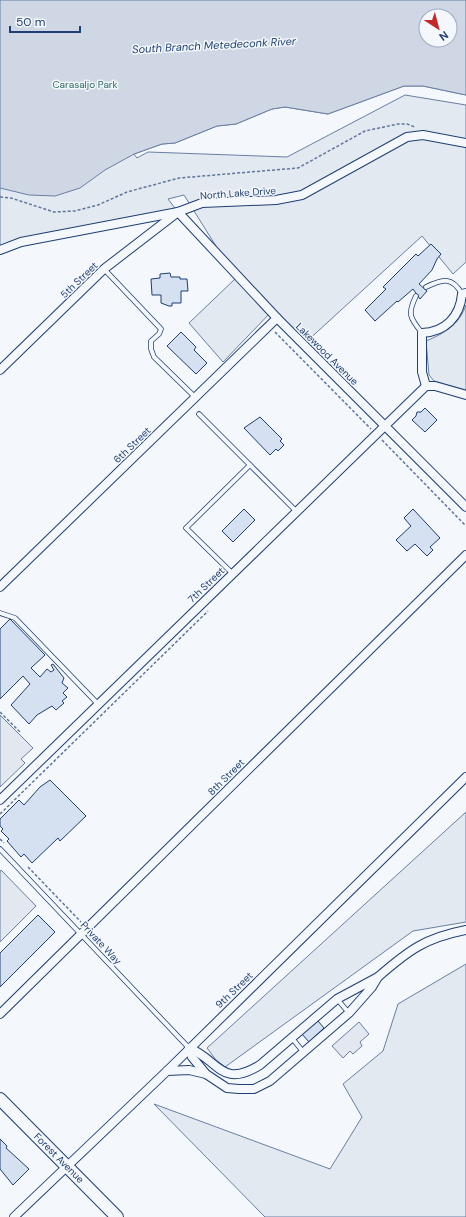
<svg xmlns="http://www.w3.org/2000/svg" width="466" height="1217" viewBox="0 0 466 1217" font-family="'DM Sans',sans-serif">
<rect width="100%" height="100%" fill="#f4f7fb"/>
<g fill="#e3e9f0" stroke="#687fa3" fill-rule="evenodd">
<path d="M0,0h466v95l-43,-9h-19l-76,28 -43,-7 -13,2 -36,15 -19,2 -42,17 -13,1 -28,10 3,4 11,-6 139,5 118,-62 61,10v157l-13,12 -31,-38 -117,107 -32,-33 -50,52 -34,-39 47,-45 -52,-83 -16,4 10,13 -178,38zM426,16h24v24h-24z"/>
<path d="M466,305v85l-32,-9 -5,-6 -3,-34c19,-8 33,-16 40,-36z"/>
<polygon points="466,812 466,922 413,931 225,1067 216,1060 207,1048"/>
<polygon points="466,964 466,1217 265,1217 154,1104 330,1169 362,1117 343,1084 383,1051 398,1004"/>
</g>
<g fill="#e3e8f0" stroke="#687fa3">
<polygon points="0,715 33,748 21,759 25,763 0,787"/>
<polygon points="1,870 36,906 0,942 0,872"/>
<polygon points="359,1022 369,1034 360,1042 362,1046 353,1054 350,1051 343,1058 332,1046"/>
</g>
<path fill="#cfd7e4" stroke="#687fa3" fill-rule="evenodd" d="M0,0h466v95l-43,-9h-19l-76,28 -43,-7 -13,2 -36,15 -19,2 -42,17 -13,1 -28,10 -29,16 -25,18 -25,8 -26,-1 -29,-7zM426,16h24v24h-24z"/>
<g fill="#d5e0f0" stroke="#1d3f73">
<polygon points="431,244 441,254 437,259 432,270 419,284 427,291 420,299 413,289 398,302 397,301 375,321 365,310 386,289 383,287 416,254 418,256"/>
<polygon points="170,273 171,277 180,277 180,279 187,279 188,291 181,291 181,303 172,303 172,306 169,306 161,303 161,295 152,295 151,279 160,278 160,274"/>
<polygon points="181,332 196,347 194,350 207,363 196,374 167,346"/>
<polygon points="425,408 437,420 425,432 412,420 416,416 417,412 421,412"/>
<polygon points="260,417 282,439 280,441 284,445 278,451 276,449 270,455 244,428"/>
<polygon points="244,509 255,520 233,542 222,531"/>
<polygon points="413,509 440,538 430,547 433,550 427,556 415,544 407,551 396,540 411,526 404,518"/>
<polygon points="10,619 45,655 31,668 40,677 47,669 51,672 54,670 51,665 53,664 64,678 62,683 68,688 63,693 67,697 62,701 64,703 56,710 52,706 37,715 29,724 11,705 30,684 23,676 0,699 0,629"/>
<polygon points="50,780 86,816 60,841 58,838 32,863 24,854 21,857 7,841 9,839 1,831 3,829 0,826 0,819 19,800 24,805 40,787"/>
<polygon points="38,915 55,932 0,987 0,953"/>
<polygon points="318,1021 324,1028 309,1042 302,1034"/>
<polygon points="0,1139 7,1146 6,1148 29,1169 13,1185 0,1169"/>
</g>
<g fill="none" stroke-linecap="round" stroke-linejoin="round">
<defs>
<g id="lane">
<polyline points="104,269 161,329 159,334 151,341 151,349 154,357 195,397"/>
<path d="M426,287c16,-8 26,-11 36,7"/>
<path d="M416,296c-9,18 -6,22 6,37"/>
<polyline points="199,414 250,465 186,528 232,573"/>
<polyline points="250,465 296,511"/>
<polyline points="0,613 15,618 98,704"/>
<polyline points="0,849 189,1048"/>
<polyline points="337,999 349,1013"/>
<polyline points="292,1038 304,1053"/>
</g>
<g id="street">
<polyline points="0,250 21,242 178,212 202,203 276,200 302,195 407,137 423,135 466,143"/>
<path d="M466,293l-4,1c-2,23 -17,38 -40,39v39l4,14h9l31,9"/>
<polyline points="0,370 104,269 178,212 277,318 466,507"/>
<polyline points="0,587 277,318"/>
<polyline points="0,800 426,386"/>
<path d="M378,977c31,-27 47,-39 88,-47"/>
<polyline points="0,1014 466,555"/>
<polyline points="189,1048 192,1057 206,1074"/>
<path d="M167,1071l22,-1 17,4 21,14 12,1h15l16,-8 79,-68 23,-26 6,-10 -41,22 -77,66c-39,24 -41,-5 -71,-17"/>
<polyline points="14,1217 167,1071 466,777"/>
</g>
<polyline id="secondary" points="0,1099 117,1217"/>
</defs>
<use href="#lane" stroke="#1d3f73" stroke-width="5.5"/>
<use href="#street" stroke="#1d3f73" stroke-width="10"/>
<use href="#secondary" stroke="#1d3f73" stroke-width="14"/>
<g stroke="#5e769c" stroke-width="1.5" stroke-dasharray="3 2" stroke-linecap="butt">
<polyline points="0,197 11,198 54,212 75,211 98,205 127,192 179,178 298,168 365,131 398,124 407,124 415,127"/>
<polyline points="275,332 371,429"/>
<polyline points="382,440 466,526"/>
<polyline points="0,712 20,732"/>
<polyline points="0,814 208,611"/>
<polyline points="0,839 4,843"/>
<polyline points="28,867 81,922"/>
</g>
<use href="#lane" stroke="#f4f7fb" stroke-width="4"/>
<use href="#street" stroke="#f4f7fb" stroke-width="8"/>
<use href="#secondary" stroke="#f4f7fb" stroke-width="12"/>
</g>
<g text-anchor="middle" dominant-baseline="central" stroke-width="3" stroke-linejoin="round" paint-order="stroke">
<g font-size="10" fill="#2c6c60" stroke="#f4f7fb">
<text x="85" y="84">Carasaljo Park</text>
</g>
<g font-size="10" fill="#1d3f73" stroke="#f4f7fb">
<text transform="translate(238 193) rotate(-4)">North Lake Drive</text>
<text transform="translate(79 280) rotate(-44)">5th Street</text>
<text transform="translate(327 354) rotate(45)">Lakewood Avenue</text>
<text transform="translate(132 445) rotate(-44)">6th Street</text>
<text transform="translate(206 585) rotate(-44)">7th Street</text>
<text transform="translate(226 777) rotate(-45)">8th Street</text>
<text transform="translate(101 943) rotate(47)">Private Way</text>
<text transform="translate(234 990) rotate(-44)">9th Street</text>
<text transform="translate(59 1158) rotate(45)">Forest Avenue</text>
</g>
<g font-size="11" font-style="italic" fill="#1d3f73" stroke="#f4f7fb">
<text transform="translate(214 45) rotate(-3)">South Branch Metedeconk River</text>
</g>
</g>
<g transform="translate(438 28) rotate(144)"><circle r="19" fill="#f4f7fb" stroke="#9eadc5"/>
<path d="M0-3L7 15L0 10L-7 15Z" fill="#c62828"/>
<text y="-6" font-size="11" font-weight="bold" text-anchor="middle" fill="#1d3f73">N</text>
</g>
<path d="M10 26v6h70v-6" fill="none" stroke="#1d3f73" stroke-width="2"/>
<text x="16" y="26" font-size="12" fill="#1d3f73" stroke="#f4f7fb" stroke-width="3" paint-order="stroke">50 m</text>
</svg>
